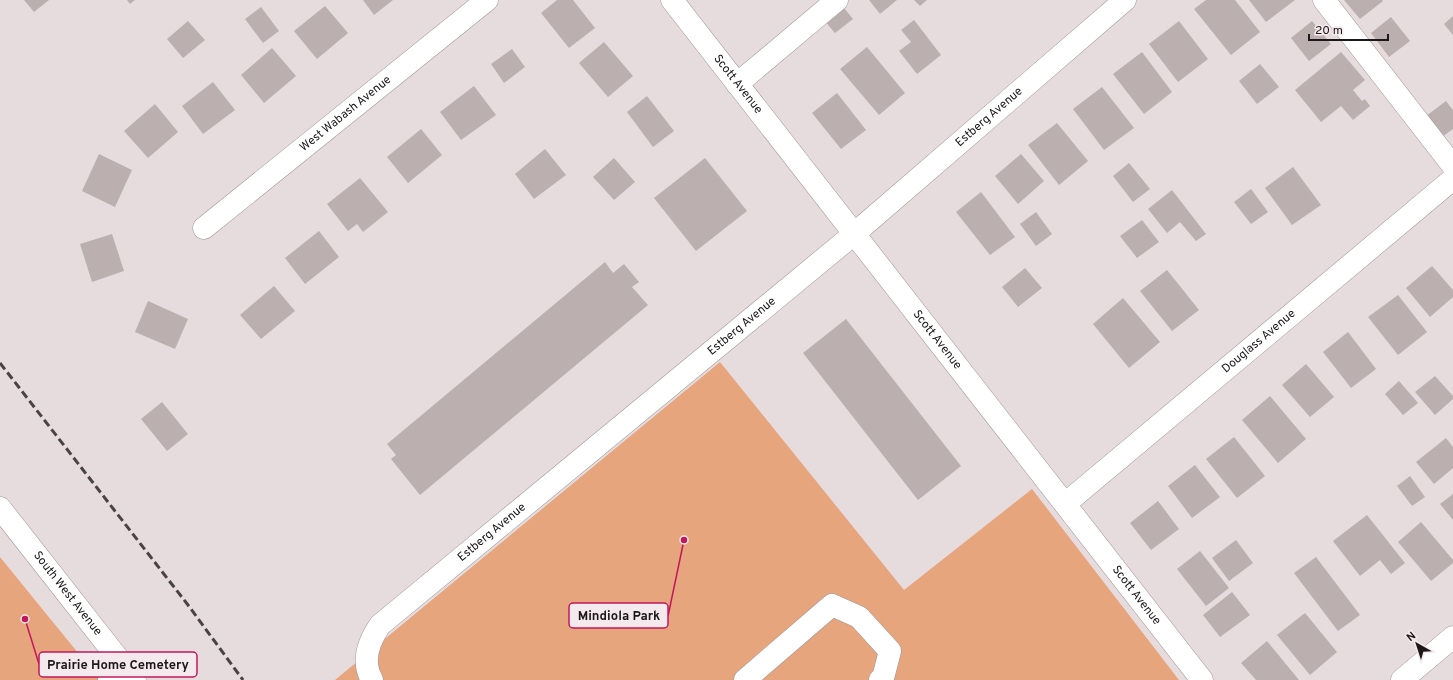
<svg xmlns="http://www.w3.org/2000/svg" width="1453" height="680" viewBox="0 0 1453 680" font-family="Overpass,sans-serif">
<rect width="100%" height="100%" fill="#e6dcde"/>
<g fill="#e6a57c">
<polygon points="720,362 904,590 1032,489 1179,680 335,680"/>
<polygon points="0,557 100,680 0,680"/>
</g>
<g fill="#bbb0af">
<polygon points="24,0 49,0 34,12"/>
<polygon points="127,0 135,0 130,4"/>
<polygon points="363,0 393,0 374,15"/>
<polygon points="557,0 573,0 595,28 569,48 541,13"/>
<polygon points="869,0 897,0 880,14"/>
<polygon points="914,0 927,0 920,6"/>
<polygon points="1206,0 1235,0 1260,32 1231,55 1194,9"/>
<polygon points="1249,0 1295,0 1266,22"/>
<polygon points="1344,0 1382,0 1383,1 1360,19"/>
<polygon points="840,3 853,19 835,33 822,18"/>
<polygon points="325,6 348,33 317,59 294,31"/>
<polygon points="261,7 279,31 263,43 245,19"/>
<polygon points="1453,16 1453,35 1444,24"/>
<polygon points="1391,17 1410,41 1389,57 1371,33"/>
<polygon points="914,20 941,55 917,74 899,51 911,42 901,30"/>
<polygon points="188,21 205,40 183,58 167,39"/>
<polygon points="1179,21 1208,59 1178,82 1149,44"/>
<polygon points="1312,21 1331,44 1309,61 1291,38"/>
<polygon points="604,42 633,76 608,97 579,63"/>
<polygon points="867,47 905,93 879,115 840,69"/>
<polygon points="272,48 296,76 264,103 241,75"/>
<polygon points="512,49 525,67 504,83 491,64"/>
<polygon points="1142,52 1172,92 1144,114 1113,74"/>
<polygon points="1341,52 1365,80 1353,90 1362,101 1365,99 1370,106 1353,120 1341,106 1321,122 1295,90"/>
<polygon points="1260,64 1279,87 1257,104 1239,81"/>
<polygon points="213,82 235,110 203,134 182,106"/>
<polygon points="474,86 496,115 461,140 440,112"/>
<polygon points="1102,87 1134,128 1104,150 1073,109"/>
<polygon points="837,93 866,130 841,149 812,113"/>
<polygon points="647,96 674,131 653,147 627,112"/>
<polygon points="1446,101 1453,110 1453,129 1442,137 1426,116"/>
<polygon points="155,104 178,132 148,158 124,131"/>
<polygon points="1057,123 1088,161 1059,185 1028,145"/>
<polygon points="421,129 442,155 408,183 387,157"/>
<polygon points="545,149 566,175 534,199 515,174"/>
<polygon points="99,154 132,170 115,207 82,191"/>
<polygon points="1021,154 1044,181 1018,204 995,176"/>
<polygon points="614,158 635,182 614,200 593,177"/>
<polygon points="705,158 747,211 696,251 654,198"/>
<polygon points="1129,163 1150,189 1133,202 1113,176"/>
<polygon points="1293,167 1321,205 1292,225 1265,188"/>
<polygon points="360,178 388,212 363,232 357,224 348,231 327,204"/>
<polygon points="1251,189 1268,212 1251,224 1234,202"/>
<polygon points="1172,190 1206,234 1196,241 1180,222 1167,233 1148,209"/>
<polygon points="981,192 1015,237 990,255 956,212"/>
<polygon points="1036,212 1052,234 1036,246 1020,224"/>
<polygon points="1142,220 1159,242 1137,258 1120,236"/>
<polygon points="319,231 339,257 305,284 285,258"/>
<polygon points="112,234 124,271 92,282 80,244"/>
<polygon points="605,262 613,273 624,264 639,282 632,287 648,305 420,495 391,459 396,455 387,444"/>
<polygon points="1432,266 1453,290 1453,297 1430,317 1406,288"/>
<polygon points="1025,268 1042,288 1018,307 1002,287"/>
<polygon points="1167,270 1199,310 1172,331 1140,291"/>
<polygon points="274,286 295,311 261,339 240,315"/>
<polygon points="1398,295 1427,332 1398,355 1368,317"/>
<polygon points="1123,298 1160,342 1129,368 1093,324"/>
<polygon points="148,301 188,319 175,349 135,332"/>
<polygon points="846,319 961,466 918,500 803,353"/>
<polygon points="1348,332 1376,369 1351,388 1323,352"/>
<polygon points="1306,364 1334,397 1310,417 1282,385"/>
<polygon points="1435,376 1453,396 1453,399 1435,415 1415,392"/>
<polygon points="1399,381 1418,403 1403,415 1385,394"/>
<polygon points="1270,396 1306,439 1278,463 1242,420"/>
<polygon points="162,402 188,434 167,451 141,419"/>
<polygon points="1234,437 1265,476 1237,498 1206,459"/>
<polygon points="1446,438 1453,447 1453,468 1434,484 1416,462"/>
<polygon points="1195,465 1220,497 1192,518 1168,486"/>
<polygon points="1410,476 1425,497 1412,506 1397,486"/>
<polygon points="1453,494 1453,520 1440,504"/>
<polygon points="1158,501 1179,529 1151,550 1130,523"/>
<polygon points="1367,515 1405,563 1391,574 1380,560 1360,576 1333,541"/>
<polygon points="1421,522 1453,560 1453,563 1431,581 1398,542"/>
<polygon points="1236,540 1253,563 1229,581 1212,558"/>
<polygon points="1200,551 1229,588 1206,606 1177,569"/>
<polygon points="1316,557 1360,615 1338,631 1294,573"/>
<polygon points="1232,592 1250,615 1220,637 1203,615"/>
<polygon points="1305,613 1337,652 1310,675 1277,635"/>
<polygon points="1267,641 1299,680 1256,680 1241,663"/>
</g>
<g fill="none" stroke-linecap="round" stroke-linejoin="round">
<defs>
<g id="minor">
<path id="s1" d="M672,0l530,680"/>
<polyline points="1324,0 1453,166"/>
<polyline points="737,84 837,0"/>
<path id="s2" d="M204,228l283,-228"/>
<path id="s3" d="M1065,504l388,-325"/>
<path id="s4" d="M0,508l135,172"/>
<polyline points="109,680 125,668"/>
<path id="s5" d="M372,680c-11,-19 -3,-39 8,-55l474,-391 271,-234"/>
<polyline points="745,680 832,605 859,617 890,651 883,678 880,680"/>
<polyline points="1402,680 1453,637"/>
</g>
</defs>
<use href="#minor" stroke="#9f9698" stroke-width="23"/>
<use href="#minor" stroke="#fff" stroke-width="22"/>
<polyline stroke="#494344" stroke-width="3" stroke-dasharray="8 4" stroke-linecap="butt" points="0,363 188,605 243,680"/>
</g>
<g text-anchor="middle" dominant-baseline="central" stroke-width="3" stroke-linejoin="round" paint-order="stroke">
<g font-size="12" fill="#1c1819" stroke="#f4e9ec">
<text stroke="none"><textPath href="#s1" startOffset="107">Scott Avenue</textPath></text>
<text stroke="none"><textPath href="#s2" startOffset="182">West Wabash Avenue</textPath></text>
<text stroke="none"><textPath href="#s5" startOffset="852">Estberg Avenue</textPath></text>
<text stroke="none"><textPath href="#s5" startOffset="528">Estberg Avenue</textPath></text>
<text stroke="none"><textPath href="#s1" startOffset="431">Scott Avenue</textPath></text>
<text stroke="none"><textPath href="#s3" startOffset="253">Douglass Avenue</textPath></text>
<text stroke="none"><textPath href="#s5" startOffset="204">Estberg Avenue</textPath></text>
<text stroke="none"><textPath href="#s4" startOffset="109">South West Avenue</textPath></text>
<text stroke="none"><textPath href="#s1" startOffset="755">Scott Avenue</textPath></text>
</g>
</g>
<path fill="none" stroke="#c2185b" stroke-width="1.5" d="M684 540L668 616M25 619L39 664"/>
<g fill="#c2185b" stroke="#f4e9ec" stroke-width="1.5">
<circle cx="684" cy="540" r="4"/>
<circle cx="25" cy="619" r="4"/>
</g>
<g fill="#f4e9ec" stroke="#c2185b" stroke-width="1.5">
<rect x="569" y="603" width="99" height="25" rx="4"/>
<rect x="39" y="652" width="158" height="25" rx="4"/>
</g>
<g font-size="13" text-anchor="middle" font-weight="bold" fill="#1c1819">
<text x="619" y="620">Mindiola Park</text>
<text x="118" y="669">Prairie Home Cemetery</text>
</g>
<g transform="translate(1417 644) rotate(321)" stroke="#f4e9ec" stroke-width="3" paint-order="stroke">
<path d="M0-3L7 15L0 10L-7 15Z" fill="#1c1819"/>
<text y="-6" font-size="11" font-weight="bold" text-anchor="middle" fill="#1c1819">N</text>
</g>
<path d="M1309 34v6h79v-6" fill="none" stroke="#1c1819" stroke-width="2"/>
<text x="1315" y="34" font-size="12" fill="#1c1819" stroke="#f4e9ec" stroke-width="3" paint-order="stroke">20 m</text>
</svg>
